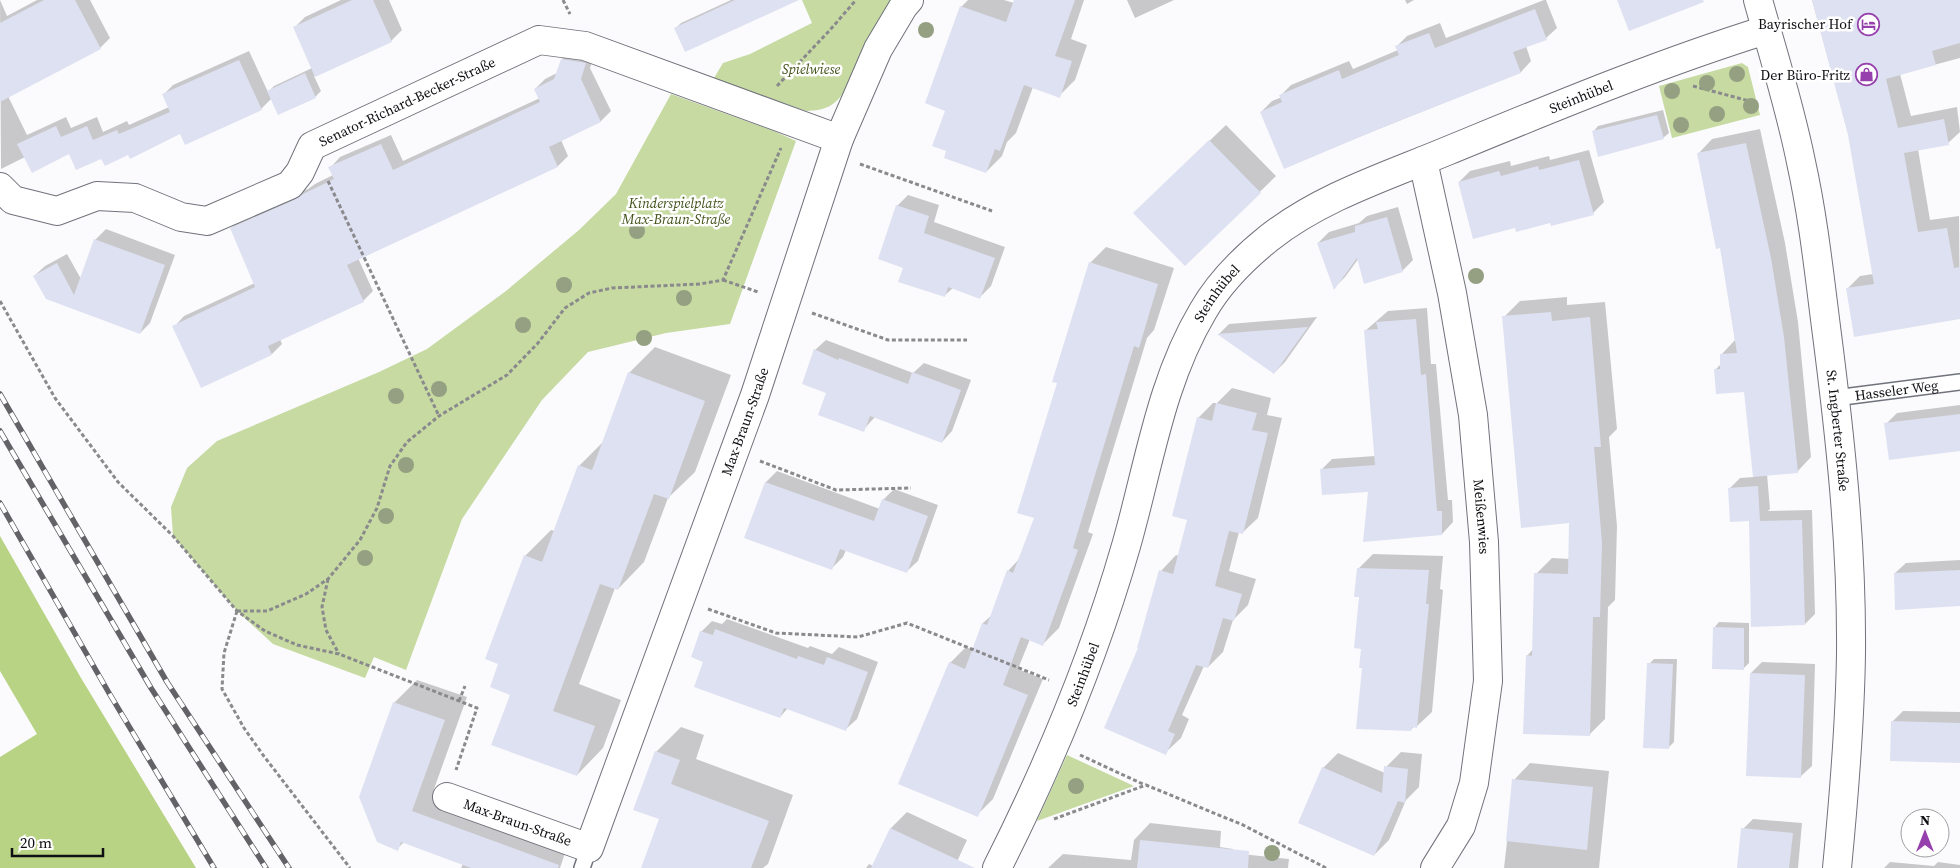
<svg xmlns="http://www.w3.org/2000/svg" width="1960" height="868" viewBox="0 0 1960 868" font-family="'Source Serif 4',serif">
<rect width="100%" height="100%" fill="#fbfbfd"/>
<g fill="#c6daa2">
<path d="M802,0h90l-47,91c-12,16 -19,19 -39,20l-92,-33 9,-15 27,-9 62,-31z"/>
<polygon points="1742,63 1748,67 1760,115 1672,138 1659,86"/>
<polygon points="671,94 774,131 796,141 730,324 666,333 588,352 542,400 462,519 406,670 374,657 365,678 273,644 237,611 173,536 171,507 187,468 217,441 379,372 427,349 506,291 579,230 616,194"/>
<polygon points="1067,755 1134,786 1037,821"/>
</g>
<polygon fill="#b8d384" points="0,536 81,678 196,868 0,868 0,757 37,734 0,671"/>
<g fill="#0003">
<polygon points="0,0 7,16 37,0 90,0 110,38 100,48 8,96 27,135 66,117 71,128 97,117 103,132 127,121 129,125 169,107 163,95 173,85 249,51 268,92 274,86 312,68 294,28 305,17 341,0 389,0 402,30 391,41 314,76 321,91 315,97 272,98 261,109 181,133 128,153 102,157 69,153 25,157 1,169"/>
<polygon points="731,0 797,0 676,28 681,23"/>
<polygon points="968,0 1004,0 1014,3 1015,0 1084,0 1071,39 1087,45 1075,80 1059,96 1033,87 1016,133 1007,142 1002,156 986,172 948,150 947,110 961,7"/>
<polygon points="1127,0 1174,0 1135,18"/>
<polygon points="1405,0 1414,0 1407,4"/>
<polygon points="1544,0 1546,0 1557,28 1546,38 1526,46 1531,61 1521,72 1284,167 1261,112 1272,101 1282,97 1281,95 1291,85 1349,61 1353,69 1398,50 1397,46 1407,36 1440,23 1446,38"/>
<polygon points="1812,0 1960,0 1960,58 1900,74 1911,116 1957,107 1960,132 1948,143 1918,149 1930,220 1959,216 1960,318 1847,289 1860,276 1873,274 1849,135"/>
<polygon points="572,49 595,53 590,68 611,111 601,121 561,140 568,156 558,166 358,258 373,291 363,301 280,339 282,344 272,354 174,327 184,316 255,283 231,228 242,218 308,189 315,184 333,175 330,168 340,157 391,135 403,161 540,98 535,89 545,79 557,73 562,59"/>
<polygon points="1663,110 1669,133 1663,138 1593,132 1598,126"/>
<polygon points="1226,125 1276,176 1185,265 1151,197"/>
<polygon points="1760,129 1785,243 1798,322 1811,457 1797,472 1767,474 1770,509 1768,511 1812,510 1815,614 1805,624 1750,520 1730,488 1740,478 1754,477 1745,391 1715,370 1721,364 1721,355 1735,340 1721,247 1698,154 1712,139"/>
<polygon points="1589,150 1604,202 1593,213 1516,227 1459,182 1470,171 1510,161 1511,166 1549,156 1550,160"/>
<polygon points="908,195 939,205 934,222 1005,247 991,286 980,297 953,288 944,296 905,267 897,206"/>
<polygon points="1398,207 1413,260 1402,271 1359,258 1345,277 1335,287 1318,243 1329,232 1359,223 1367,216"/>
<polygon points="106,229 175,255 150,323 140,333 34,276 45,266 67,254 81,279 95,240"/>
<polygon points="1106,247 1174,268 1154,330 1147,338 1088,532 1093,534 1059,628 1043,644 1030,639 1018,669 1043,679 993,799 977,815 950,663 966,647 973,650 983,623 992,615 1008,571 1020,558 1036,517 1059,382 1090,263"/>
<polygon points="1567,297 1567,305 1605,302 1617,429 1609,437 1617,526 1615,600 1608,607 1605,719 1589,735 1527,656 1533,649 1536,574 1552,558 1570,559 1571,522 1504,317 1520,301"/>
<polygon points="1427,308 1431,364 1436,364 1448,500 1452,500 1453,522 1442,534 1370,491 1321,470 1332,459 1375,456 1365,331 1388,311"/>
<polygon points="1317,317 1285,362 1274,373 1219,334 1229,324"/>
<polygon points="826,340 913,373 924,363 971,380 952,431 942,442 875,417 863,430 827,393 815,350"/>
<polygon points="655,347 731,375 695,472 668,498 644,562 618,589 615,588 579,684 621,700 603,748 577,775 511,694 500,664 525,556 551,530 555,531 579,466 604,441 629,373"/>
<polygon points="1232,388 1271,398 1267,415 1282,418 1258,518 1242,533 1239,532 1229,571 1256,579 1248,605 1233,620 1223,652 1208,667 1204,666 1182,715 1189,719 1181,738 1165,753 1140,647 1161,571 1176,555 1179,556 1188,519 1198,418 1213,403 1217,403"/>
<polygon points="1960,405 1960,450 1886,424 1897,413"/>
<polygon points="777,471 880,509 883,500 894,489 938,505 918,561 906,572 846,550 843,557 832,568 746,537 766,482"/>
<polygon points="1373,554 1443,556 1440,589 1443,590 1432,712 1417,726 1414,726 1411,730 1364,667 1358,569"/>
<polygon points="1960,560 1960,605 1895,573 1906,563"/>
<polygon points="727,619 808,648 810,646 832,654 839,647 878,662 857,719 846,729 788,708 780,717 705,661 701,632 712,621 722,624"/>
<polygon points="1719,622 1749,623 1749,663 1743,669 1714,628"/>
<polygon points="1654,659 1677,659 1674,742 1668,748 1649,664"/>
<polygon points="1762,662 1815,664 1812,766 1800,777 1751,673"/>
<polygon points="417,680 467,697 434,789 570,838 560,868 461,868 463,864 404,842 397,849 394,703"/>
<polygon points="1903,711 1960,712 1960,762 1892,722"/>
<polygon points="681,727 704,735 696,759 793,795 768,864 763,868 642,868 660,819 656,752"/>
<polygon points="1401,752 1422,754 1419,787 1406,800 1389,840 1374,855 1323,768 1338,753 1385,773 1386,767"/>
<polygon points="1530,763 1609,771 1599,868 1504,868 1514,780"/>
<polygon points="907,812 967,840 954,868 866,868 869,864 873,866 891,828"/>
<polygon points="1753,819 1802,823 1798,868 1739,868 1743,829"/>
<polygon points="1150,823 1221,831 1220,847 1233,849 1232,853 1289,859 1288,868 1048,868 1063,854 1131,860 1134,840"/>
<polygon points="1890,862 1934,866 1938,862 1960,865 1960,868 1884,868"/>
</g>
<g fill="#dee1f1">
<polygon points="44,0 75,0 101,49 0,102 0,23"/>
<polygon points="352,0 373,0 392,42 315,77 293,27"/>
<polygon points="735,0 799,0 685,52 674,28"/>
<polygon points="1014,0 1075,0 1055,56 1072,61 1060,98 1024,85 1000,151 995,149 986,173 944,158 946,151 932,146 945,111 925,103 960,6 1006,22"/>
<polygon points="1617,0 1703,0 1704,2 1629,31"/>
<polygon points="1812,0 1960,0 1960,43 1932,51 1936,65 1886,79 1898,128 1944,119 1949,145 1904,153 1918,232 1947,228 1954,268 1960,267 1960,319 1854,337 1846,288 1874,284 1848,135"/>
<polygon points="1535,9 1547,40 1513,52 1521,73 1386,126 1284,169 1260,112 1282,102 1279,95 1339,70 1342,79 1399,55 1395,46 1429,33 1435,48"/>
<polygon points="561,59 586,63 581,79 601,122 549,147 558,167 347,265 364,302 268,346 272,355 201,388 172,326 255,287 230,228 296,199 303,194 334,179 328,167 381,144 393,170 540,102 534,89 554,79"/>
<polygon points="239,60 262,110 185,145 180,134 130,159 128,155 105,166 101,159 76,170 69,154 32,173 17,144 56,126 61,137 87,126 93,140 117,130 119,134 170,112 162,94"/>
<polygon points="305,73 316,98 278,115 267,91"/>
<polygon points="1657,115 1664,139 1598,157 1592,131"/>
<polygon points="1209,140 1261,193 1185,266 1133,213"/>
<polygon points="1746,143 1771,258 1784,337 1798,473 1753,477 1744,392 1716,394 1714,369 1720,369 1720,354 1737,353 1720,248 1716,249 1697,153"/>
<polygon points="1579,160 1594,215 1551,226 1550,223 1516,232 1515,228 1473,239 1458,182 1499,171 1501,176 1538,166 1539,170"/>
<polygon points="896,205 929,216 924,233 995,258 980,299 948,287 945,297 898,282 903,268 878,259"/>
<polygon points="1387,217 1403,272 1364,284 1357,258 1334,290 1317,243 1355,232 1355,226"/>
<polygon points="94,239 165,265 140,334 46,299 33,276 57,263 74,295"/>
<polygon points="1089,262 1158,284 1139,348 1134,346 1073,548 1078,550 1043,646 1021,637 1003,685 1028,695 978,817 898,784 949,662 965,669 982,623 987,625 1007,570 1013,573 1034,518 1017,513 1057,383 1052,382"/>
<polygon points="1551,312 1552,321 1590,317 1601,447 1594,447 1602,543 1600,617 1593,617 1590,736 1523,734 1526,655 1532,656 1534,573 1568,574 1569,523 1521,528 1502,316"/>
<polygon points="1416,319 1421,375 1426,374 1437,511 1442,511 1442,535 1363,542 1368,492 1322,495 1320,469 1375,465 1364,330 1378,329 1376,322"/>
<polygon points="1308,327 1274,374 1217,334"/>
<polygon points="814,349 838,360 839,358 908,384 912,372 961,390 942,443 870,416 864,432 818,415 826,393 802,384"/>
<polygon points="628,372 705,401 669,499 654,494 618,590 600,584 553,711 595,726 577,776 491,745 510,695 490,687 498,664 485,659 524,555 542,562 578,465 592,470"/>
<polygon points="1216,403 1257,413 1252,430 1268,433 1243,534 1229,531 1215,586 1242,594 1234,621 1223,618 1208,668 1196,665 1168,731 1175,734 1166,755 1104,728 1138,648 1137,648 1159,570 1173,574 1187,520 1172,516 1197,417 1212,421"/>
<polygon points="1960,414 1960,451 1889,460 1884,423"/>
<polygon points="765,482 874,521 882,499 928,516 907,573 840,549 832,570 744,538"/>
<polygon points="1758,486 1760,521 1756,521 1802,520 1805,625 1751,627 1749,521 1730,522 1728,488"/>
<polygon points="1357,568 1429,570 1426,604 1429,604 1417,728 1412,727 1411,731 1356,729 1362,668 1359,668 1361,649 1354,648 1359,597 1354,597"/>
<polygon points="1960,570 1960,606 1895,610 1894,573"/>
<polygon points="1713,627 1744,628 1744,670 1712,669"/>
<polygon points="715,629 797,659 798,656 824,665 827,657 868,672 846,731 784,708 780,718 694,687 703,662 691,657 700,631 713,635"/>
<polygon points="1647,663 1673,664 1669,749 1643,748"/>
<polygon points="1750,673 1805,675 1801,778 1746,776"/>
<polygon points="393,702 445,720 412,811 559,865 558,868 471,868 401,842 398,851 377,842 359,797"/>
<polygon points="1891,721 1960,723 1960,763 1890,761"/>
<polygon points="655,751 680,760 671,784 769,821 751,868 641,868 659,819 633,810"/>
<polygon points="1384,766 1408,769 1405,803 1398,801 1374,856 1298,823 1322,767 1382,793"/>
<polygon points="1512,779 1593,787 1587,850 1506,841"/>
<polygon points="890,828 975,868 871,868"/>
<polygon points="1741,828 1793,833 1789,868 1737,868"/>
<polygon points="1140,840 1249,851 1248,868 1137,868"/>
</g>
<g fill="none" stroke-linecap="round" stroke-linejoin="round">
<defs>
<g id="service">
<path id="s1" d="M1835,398l125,-16"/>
<polyline points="582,868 589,848"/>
</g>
<g id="minor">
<path id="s2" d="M1758,0c15,54 32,107 43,162 12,54 18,110 25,165 14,108 26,217 25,326 -1,72 -7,143 -14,215"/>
<path id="s3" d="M1423,161l29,132 21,122 11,127 4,139 -14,102 -13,43 -26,42"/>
<path id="s4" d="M0,187l13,13 44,11 40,-15 38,2 46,19 26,4 83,-36 10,-13 12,-26 227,-106 46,6 254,93"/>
<path id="s5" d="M447,797l142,51 166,-453 84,-256 39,-90 25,-42 6,-7"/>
<path id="s6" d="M997,868c52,-103 97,-211 129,-322 23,-80 34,-163 77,-235 16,-28 41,-53 66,-73 52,-41 118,-62 178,-87 105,-43 210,-87 319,-121"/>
</g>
</defs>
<use href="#service" stroke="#71737c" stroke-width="18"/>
<use href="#minor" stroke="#71737c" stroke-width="30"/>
<g stroke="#8a8a8d" stroke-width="3" stroke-dasharray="4 2.5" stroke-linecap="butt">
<polyline points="563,0 570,14"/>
<polyline points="777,86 830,30 856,0"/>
<polyline points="1693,86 1757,103"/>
<polyline points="860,164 992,211"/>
<polyline points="328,181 439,416"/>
<polyline points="723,280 758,292"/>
<polyline points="0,301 55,398 118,482 173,536 237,611 265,631 297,645 339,654 477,708 456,770"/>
<polyline points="812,313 888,340 967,340"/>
<polyline points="760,461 836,490 911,488"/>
<polyline points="328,579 322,607 326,630 339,654"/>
<polyline points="708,609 776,633 858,637 907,623 1049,680"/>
<polyline points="237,611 267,611 306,594 328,579 360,540 377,508 390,466 407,442 439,416 507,375 538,343 565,308 589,293 612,288 700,284 723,280 781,148"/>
<polyline points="237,611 224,653 222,689 244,728 263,755 350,868"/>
<polyline points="459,701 465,686"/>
<polyline points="1080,755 1145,785"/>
<polyline points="1054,819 1146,785 1243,825 1326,868"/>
</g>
<use href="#service" stroke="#fff" stroke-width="15"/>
<use href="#minor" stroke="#fff" stroke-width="28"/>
<defs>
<g id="rail">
<polyline points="0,394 167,682 289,868"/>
<polyline points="0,431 151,688 266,868"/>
<polyline points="0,503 109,693 214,868"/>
</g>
</defs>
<use href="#rail" stroke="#636367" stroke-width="5.5"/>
<use href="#rail" stroke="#fff" stroke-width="4" stroke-dasharray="11" stroke-linecap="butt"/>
</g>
<g fill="#959f81">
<circle cx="926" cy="30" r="8"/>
<circle cx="1737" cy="74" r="8"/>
<circle cx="1707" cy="83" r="8"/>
<circle cx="1672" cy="91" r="8"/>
<circle cx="1751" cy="106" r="8"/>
<circle cx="1717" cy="114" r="8"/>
<circle cx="1681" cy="125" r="8"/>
<circle cx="637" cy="231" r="8"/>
<circle cx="1476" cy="276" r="8"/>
<circle cx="564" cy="285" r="8"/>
<circle cx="684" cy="298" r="8"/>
<circle cx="523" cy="325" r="8"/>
<circle cx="644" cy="338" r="8"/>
<circle cx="439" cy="389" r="8"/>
<circle cx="396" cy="396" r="8"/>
<circle cx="406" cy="465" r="8"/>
<circle cx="386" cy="516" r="8"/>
<circle cx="365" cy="558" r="8"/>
<circle cx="1076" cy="786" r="8"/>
<circle cx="1272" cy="853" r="8"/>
</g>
<defs>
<symbol id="hotel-ring" viewBox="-11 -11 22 22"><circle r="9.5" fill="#fff" stroke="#9640ad" stroke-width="1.5"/><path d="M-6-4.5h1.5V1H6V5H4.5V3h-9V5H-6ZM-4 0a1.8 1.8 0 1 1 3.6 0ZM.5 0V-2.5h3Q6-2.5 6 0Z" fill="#9640ad"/></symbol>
<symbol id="shop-ring" viewBox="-11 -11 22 22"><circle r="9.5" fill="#fff" stroke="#9640ad" stroke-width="1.5"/><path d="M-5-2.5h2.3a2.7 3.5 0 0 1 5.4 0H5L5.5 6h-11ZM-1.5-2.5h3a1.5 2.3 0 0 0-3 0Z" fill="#9640ad"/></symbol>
</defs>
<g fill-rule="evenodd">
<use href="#hotel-ring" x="1856" y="12" width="25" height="25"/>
<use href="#shop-ring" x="1854" y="62" width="25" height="25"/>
</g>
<g text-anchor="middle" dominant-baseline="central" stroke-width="5" stroke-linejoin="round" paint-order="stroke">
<g font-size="14" fill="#101014" stroke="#fff" text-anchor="end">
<text x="1852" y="24">Bayrischer Hof</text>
<text x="1850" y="75">Der Büro-Fritz</text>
</g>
<g font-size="14" font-style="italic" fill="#42531b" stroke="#fff">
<text x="811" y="69">Spielwiese</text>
<text x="676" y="203">Kinderspielplatz<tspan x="676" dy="16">Max-Braun-Straße</tspan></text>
</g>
<g font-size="14" fill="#101014" stroke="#fff">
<text stroke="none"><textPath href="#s6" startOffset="1038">Steinhübel</textPath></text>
<text stroke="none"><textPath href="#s4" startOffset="461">Senator-Richard-Becker-Straße</textPath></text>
<text stroke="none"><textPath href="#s6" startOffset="618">Steinhübel</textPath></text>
<text stroke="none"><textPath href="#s1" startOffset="62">Hasseler Weg</textPath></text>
<text stroke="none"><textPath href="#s5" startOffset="605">Max-Braun-Straße</textPath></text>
<text stroke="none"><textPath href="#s2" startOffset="439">St. Ingberter Straße</textPath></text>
<text stroke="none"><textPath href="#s3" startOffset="361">Meißenwies</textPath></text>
<text stroke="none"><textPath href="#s6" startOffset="212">Steinhübel</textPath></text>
<text stroke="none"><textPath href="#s5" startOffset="75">Max-Braun-Straße</textPath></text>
</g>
</g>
<g transform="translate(1925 833)"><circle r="24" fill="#ffffff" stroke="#9f9fa1"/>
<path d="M0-4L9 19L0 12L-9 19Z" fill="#9640ad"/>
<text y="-8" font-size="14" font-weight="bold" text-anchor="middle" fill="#101014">N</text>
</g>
<path d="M12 848v8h91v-8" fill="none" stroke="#101014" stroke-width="2.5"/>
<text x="20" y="848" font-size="15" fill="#101014" stroke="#ffffff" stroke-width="4" paint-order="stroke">20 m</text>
</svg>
